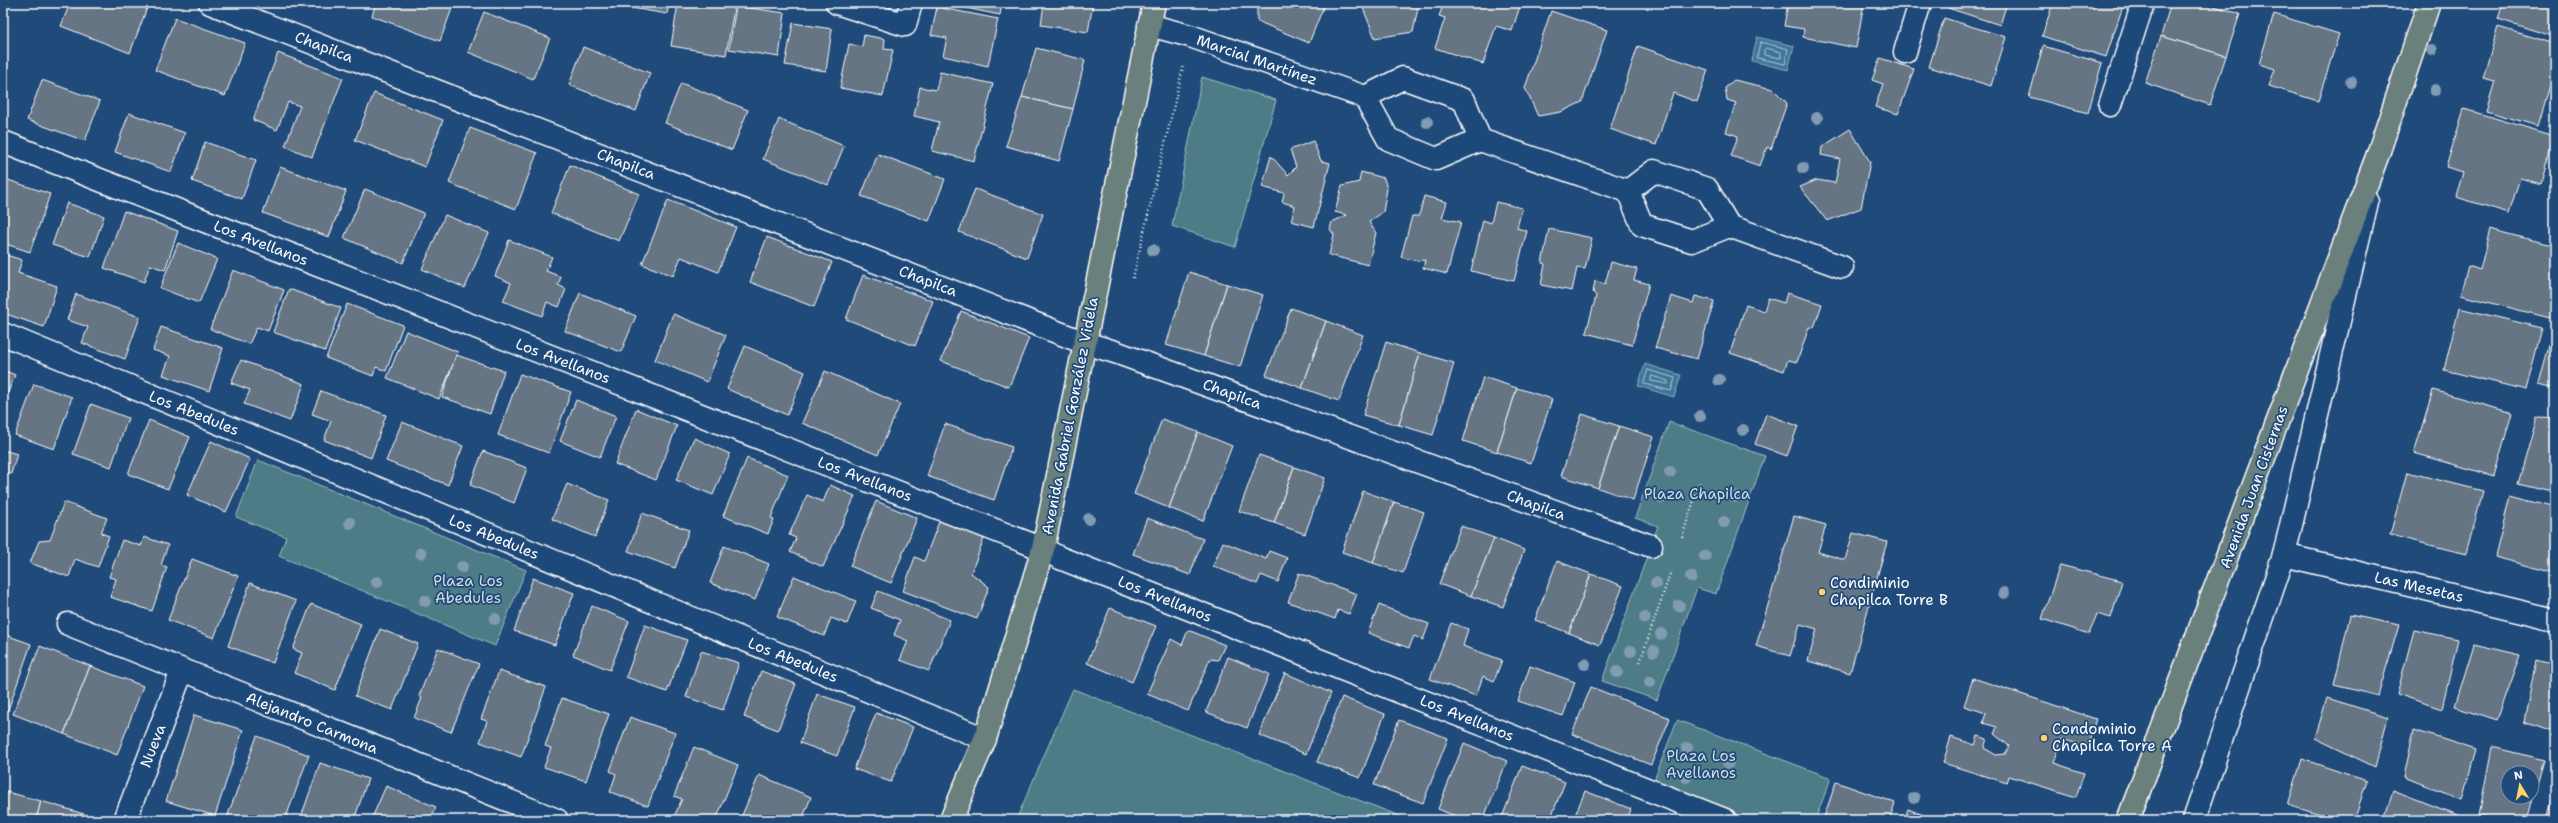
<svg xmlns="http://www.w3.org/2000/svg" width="2558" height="823" viewBox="0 0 2558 823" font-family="'Shantell Sans',sans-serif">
<rect width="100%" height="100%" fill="#1f4a7a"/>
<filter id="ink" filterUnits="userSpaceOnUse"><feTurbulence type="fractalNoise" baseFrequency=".025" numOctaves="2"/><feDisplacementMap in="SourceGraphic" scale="8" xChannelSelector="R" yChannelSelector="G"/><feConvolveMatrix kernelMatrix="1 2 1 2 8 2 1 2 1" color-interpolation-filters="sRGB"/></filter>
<g filter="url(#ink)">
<g fill="#4d7c86" stroke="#a6bec2">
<polygon points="1202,77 1276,100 1235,247 1172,226"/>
<polygon points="1669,422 1765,456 1716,594 1697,588 1657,700 1602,681 1658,526 1635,518"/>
<polygon points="258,460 526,570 495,646 279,556 286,537 236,517"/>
<polygon points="1073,689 1410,820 1016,820"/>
<polygon points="1677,720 1831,778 1815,820 1751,820 1653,783"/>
</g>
<g fill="#3e7698" stroke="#8badc1">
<polygon points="1757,37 1794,46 1788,70 1752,61"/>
<polygon points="1645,364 1681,375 1674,397 1638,386"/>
</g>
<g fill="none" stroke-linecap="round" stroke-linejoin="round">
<g stroke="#b2c8d6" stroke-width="1">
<polygon points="1761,42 1788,49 1785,64 1757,58"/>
<polygon points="1766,48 1781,52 1781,58 1764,55 1764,50"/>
<polygon points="1648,370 1675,378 1671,391 1644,384"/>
<polygon points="1652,376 1668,381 1668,384 1651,381"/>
</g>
</g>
<g fill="#657584" stroke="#fff" fill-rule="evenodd">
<polygon points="70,3 136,3 147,8 130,53 61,26"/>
<polygon points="376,3 454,3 440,41 372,16"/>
<polygon points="621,3 669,3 667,14 620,6"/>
<polygon points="678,3 735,3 726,55 671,46"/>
<polygon points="956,3 1002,3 1000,15 956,6"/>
<polygon points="1044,3 1093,3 1088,32 1041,25"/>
<polygon points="1257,3 1325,3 1309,43 1257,21"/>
<polygon points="1361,3 1419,3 1413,32 1375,38"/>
<polygon points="1444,3 1521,3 1512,31 1496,26 1483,64 1435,48 1445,18 1439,16"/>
<polygon points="1788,3 1813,6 1813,3 1864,3 1856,48 1803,37 1804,29 1784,26"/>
<polygon points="1949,3 2007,3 2000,25 1948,8"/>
<polygon points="2053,3 2124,3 2106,57 2042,36"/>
<polygon points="2171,3 2205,3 2240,14 2226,56 2161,36"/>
<polygon points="2503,3 2555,3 2555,37 2498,19"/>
<polygon points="736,6 785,13 779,57 729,49"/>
<polygon points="937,7 998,19 988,66 943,56 947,38 931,35"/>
<polygon points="1551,11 1607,30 1582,102 1561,112 1538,116 1525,88"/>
<polygon points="484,12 550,38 533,79 468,52"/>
<polygon points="2274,14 2339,34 2318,101 2269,86 2275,69 2259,64"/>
<polygon points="175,18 245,43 225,96 155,70"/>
<polygon points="1944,18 2006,37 1991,86 1929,67"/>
<polygon points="793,23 832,29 826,71 785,65"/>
<polygon points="2498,27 2555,44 2555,68 2538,126 2486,111 2495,81 2483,78"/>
<polygon points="864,35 885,39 884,49 893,50 883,96 840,88 849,44 862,47"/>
<polygon points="2161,36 2226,56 2210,105 2145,83"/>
<polygon points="1638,46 1708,70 1697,102 1673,93 1656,145 1610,129"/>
<polygon points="2043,46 2102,63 2088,113 2029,97"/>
<polygon points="583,47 650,73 636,111 569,85"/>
<polygon points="1036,48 1085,60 1073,109 1022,97"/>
<polygon points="278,53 343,78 312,157 285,146 300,106 288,102 277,130 253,120"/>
<polygon points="1880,58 1914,69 1898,114 1875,107 1883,84 1872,80"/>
<polygon points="940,72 993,84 974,161 932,151 939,122 914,116 920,87 936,90"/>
<polygon points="42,80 100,101 85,141 27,120"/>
<polygon points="1734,80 1773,89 1787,103 1771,149 1767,147 1760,166 1731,156 1738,136 1726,132 1736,103 1727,100 1725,88"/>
<polygon points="681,83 748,110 732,150 665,123"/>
<polygon points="374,93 443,120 425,167 355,140"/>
<polygon points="1022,97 1073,109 1059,161 1006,146"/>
<polygon points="2464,109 2555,136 2541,184 2520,178 2509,213 2456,197 2463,172 2446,167"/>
<polygon points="129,113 185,133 171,172 115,152"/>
<polygon points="779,119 844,146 828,185 763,159"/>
<polygon points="470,128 537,153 516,209 449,183"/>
<polygon points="1850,129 1870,162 1861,208 1827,221 1800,187 1817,180 1835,183 1840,159 1821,155 1822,147"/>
<polygon points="1313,141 1321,161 1330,163 1314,227 1291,221 1295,206 1282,202 1284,193 1262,187 1271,156 1288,175 1296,167 1290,150"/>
<polygon points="205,142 256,160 242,199 192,181"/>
<polygon points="878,154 945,179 929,221 861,196"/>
<polygon points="570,165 639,194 619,241 551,213"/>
<polygon points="280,167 346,191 329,237 263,213"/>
<polygon points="1361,172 1384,178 1387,189 1383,212 1369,222 1376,233 1368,265 1329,255 1334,235 1330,229 1332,222 1347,215 1335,212 1342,186 1359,182"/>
<polygon points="8,180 50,194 30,252 3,243 3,195"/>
<polygon points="365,189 424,213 403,263 344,238"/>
<polygon points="975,189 1043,214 1027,258 959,232"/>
<polygon points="1424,196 1447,202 1442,218 1461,222 1447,274 1423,268 1425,260 1417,261 1401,257 1412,216 1419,216"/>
<polygon points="668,200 736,227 718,272 681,257 673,276 642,264"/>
<polygon points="1496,202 1522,208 1517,228 1527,231 1514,281 1471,271 1483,220 1491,223"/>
<polygon points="67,203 104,216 90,257 52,245"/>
<polygon points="124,211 178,231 165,270 150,265 144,282 104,268"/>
<polygon points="445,215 489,233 465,288 422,269"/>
<polygon points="1549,229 1592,238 1585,269 1577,268 1572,291 1541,285 1545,264 1542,263"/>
<polygon points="2490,229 2555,246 2555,299 2550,318 2460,295 2468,266 2480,270"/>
<polygon points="767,237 832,262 814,307 750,282"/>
<polygon points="509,240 552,257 546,271 561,277 558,285 566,289 559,307 547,302 542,316 503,301 511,283 495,276"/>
<polygon points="178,243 217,259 199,303 160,288"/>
<polygon points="3,254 22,260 18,273 57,286 44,327 3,313"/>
<polygon points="1611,262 1637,269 1634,280 1649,284 1632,345 1586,333 1596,296 1593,292 1595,281 1605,284"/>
<polygon points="233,270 284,290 268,331 257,327 249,344 210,329"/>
<polygon points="1189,272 1227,284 1204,356 1166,345"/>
<polygon points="863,275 933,301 915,346 846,319"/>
<polygon points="1227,284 1263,295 1240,367 1204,356"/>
<polygon points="289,289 341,308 325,351 273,332"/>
<polygon points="580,293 636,316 621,352 565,331"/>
<polygon points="1787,293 1822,304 1814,328 1809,327 1797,362 1788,360 1784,371 1730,353 1746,305 1764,311 1768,298 1784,303"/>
<polygon points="76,294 140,317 125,359 82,343 88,327 67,320"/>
<polygon points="1671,296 1693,303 1695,296 1714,301 1697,359 1655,348"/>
<polygon points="347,304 403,325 386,371 376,367 373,376 326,358"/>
<polygon points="1291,308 1326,321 1302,388 1266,375"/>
<polygon points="2459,308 2542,328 2526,390 2444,370"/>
<polygon points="961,311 1029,338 1009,387 941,361"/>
<polygon points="673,314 726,335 707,382 655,360"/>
<polygon points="1326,321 1363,335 1339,401 1302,388"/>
<polygon points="161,327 223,348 209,391 163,375 170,356 153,350"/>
<polygon points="2554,328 2555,328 2555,388 2539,384"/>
<polygon points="406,331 458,352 439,399 387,378"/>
<polygon points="1386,342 1420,353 1399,425 1363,415"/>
<polygon points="745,346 805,372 787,415 727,389"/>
<polygon points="1420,353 1454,363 1433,435 1399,425"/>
<polygon points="456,355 504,371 490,414 442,397"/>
<polygon points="241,360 304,384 290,421 244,404 250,390 231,383"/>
<polygon points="3,370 15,375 3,405"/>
<polygon points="825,371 900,404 878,455 802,423"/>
<polygon points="520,374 571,392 549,453 498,435"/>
<polygon points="1483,377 1517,388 1497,452 1463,441"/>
<polygon points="34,384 72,397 54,449 15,435"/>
<polygon points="1517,388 1552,399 1531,463 1497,452"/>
<polygon points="2433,390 2512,413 2494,476 2414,453"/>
<polygon points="321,391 386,415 371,458 324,440 331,421 312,414"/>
<polygon points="576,400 616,416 600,457 560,441"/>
<polygon points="91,404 128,418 111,467 73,454"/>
<polygon points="636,409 677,426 656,480 615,464"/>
<polygon points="1582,414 1619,426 1598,488 1561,476"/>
<polygon points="1766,414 1798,426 1787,456 1755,444"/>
<polygon points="2537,417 2555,421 2555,493 2518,484"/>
<polygon points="1162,419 1198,432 1169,508 1134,494"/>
<polygon points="149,420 190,437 168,489 128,474"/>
<polygon points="402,422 463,446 448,485 386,461"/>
<polygon points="945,424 1012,447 994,500 927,476"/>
<polygon points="1619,426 1654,437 1633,500 1598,488"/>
<polygon points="1198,432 1232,446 1203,521 1169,508"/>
<polygon points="694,438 730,454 713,495 676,480"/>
<polygon points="211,441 250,459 226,512 187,495"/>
<polygon points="3,450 17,454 11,474 3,472"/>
<polygon points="483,451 527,468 514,503 470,485"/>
<polygon points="1259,455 1294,467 1274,523 1239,511"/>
<polygon points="747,458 788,475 771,518 774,519 768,534 723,516"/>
<polygon points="1294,467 1325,478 1305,534 1274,523"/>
<polygon points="2407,472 2483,491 2466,554 2390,535"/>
<polygon points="567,484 609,500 595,537 552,519"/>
<polygon points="830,485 855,496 823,567 790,552 796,538 789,535 807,495 823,502"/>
<polygon points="1363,491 1394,502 1373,563 1342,552"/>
<polygon points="2510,496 2555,508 2555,573 2495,557"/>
<polygon points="876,501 917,518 891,583 850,566"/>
<polygon points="64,502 107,518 101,533 109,536 98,567 75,559 69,577 30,563 39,541 50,540"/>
<polygon points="1394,502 1424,512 1403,573 1373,563"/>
<polygon points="642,513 689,530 675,568 628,551"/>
<polygon points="1794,516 1826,525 1818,552 1845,560 1853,533 1887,542 1850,673 1808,661 1817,629 1800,624 1790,656 1756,646"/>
<polygon points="1147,518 1203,539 1190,575 1133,554"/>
<polygon points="940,519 985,536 971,573 989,587 977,619 903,591 915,557 924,561"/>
<polygon points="1461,526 1494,538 1471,596 1439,584"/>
<polygon points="144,537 168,545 161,565 167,567 152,611 110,597 116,579 109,577 122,540 141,546"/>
<polygon points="1494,538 1524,550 1503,607 1471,596"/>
<polygon points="1223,542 1266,559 1269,551 1287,558 1278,582 1261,575 1257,584 1213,566"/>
<polygon points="724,546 769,564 755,600 710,583"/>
<polygon points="192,559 238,576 214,638 168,620"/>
<polygon points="1557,561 1591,574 1569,633 1535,620"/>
<polygon points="2060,565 2122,581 2111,618 2097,614 2089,634 2042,619"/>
<polygon points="1299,573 1357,594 1349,614 1338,610 1335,619 1288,602"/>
<polygon points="1591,574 1623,586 1600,645 1569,633"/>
<polygon points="794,576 856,601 847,624 831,618 824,636 777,617"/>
<polygon points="533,578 574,593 555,645 514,631"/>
<polygon points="250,583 296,601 273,663 228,646"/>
<polygon points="878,591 950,620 929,671 900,660 908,641 894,635 900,620 871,608"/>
<polygon points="311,604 361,624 335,690 294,673 302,653 293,649"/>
<polygon points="1379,605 1429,624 1423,640 1414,636 1409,648 1368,633"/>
<polygon points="592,606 629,621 610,670 573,655"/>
<polygon points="1110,608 1156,626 1132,682 1087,663"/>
<polygon points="2350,615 2399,625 2378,696 2334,685"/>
<polygon points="1451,623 1468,629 1463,646 1502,660 1494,681 1483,676 1476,696 1430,679"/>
<polygon points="645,625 687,640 667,692 626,677"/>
<polygon points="380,629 418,644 392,710 355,696"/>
<polygon points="1188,630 1225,645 1218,660 1210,659 1188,711 1147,694 1171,639 1182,645"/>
<polygon points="2414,630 2458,639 2442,709 2397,694"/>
<polygon points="3,634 31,644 7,713 3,712"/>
<polygon points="2474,644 2521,655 2497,720 2455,706"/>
<polygon points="40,646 90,666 64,734 13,714"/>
<polygon points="438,648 479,664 451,732 414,718 422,698 419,696"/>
<polygon points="701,651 739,663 723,710 686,697"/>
<polygon points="1228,657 1269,674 1247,728 1206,712"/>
<polygon points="2536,660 2555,665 2555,733 2524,722"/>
<polygon points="90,666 143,686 117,755 64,734"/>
<polygon points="1530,666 1575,682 1563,716 1518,701"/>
<polygon points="499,671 546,687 521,757 480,742 487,721 481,719"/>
<polygon points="761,671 796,684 778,730 744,717"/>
<polygon points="1285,673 1331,693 1306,754 1259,735"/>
<polygon points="1973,678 2096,719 2087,747 2062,739 2054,763 2084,773 2076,797 2009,776 2007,783 1943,763 1951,737 1975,745 1978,736 1987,739 1984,748 1996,755 2005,754 2009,746 1994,734 1997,727 1983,723 1986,713 1964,706"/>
<polygon points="1591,687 1670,718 1651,765 1572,734"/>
<polygon points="817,694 855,707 837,756 800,743"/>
<polygon points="1342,697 1385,714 1360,778 1317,762"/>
<polygon points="562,698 609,714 586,781 544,767 551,748 545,746"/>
<polygon points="2327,698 2388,717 2375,767 2315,738"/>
<polygon points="876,713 913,727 891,782 854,769"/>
<polygon points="194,715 243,730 215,816 166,801"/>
<polygon points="630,717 675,733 648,806 610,792 616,774 610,771"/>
<polygon points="1399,720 1448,738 1423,803 1374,785"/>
<polygon points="2414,730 2476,750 2462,800 2404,777"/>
<polygon points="257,736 309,755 285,820 226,820"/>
<polygon points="1464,743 1507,761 1483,820 1465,820 1438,809"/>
<polygon points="694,747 738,765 716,820 673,819 682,799 674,796"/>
<path d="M2492,747l52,13 -17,60h-29l-19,-5zM2508,773h24v24h-24z"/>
<polygon points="2302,759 2367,781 2354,820 2337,820 2288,805"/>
<polygon points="320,763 368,779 354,820 300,820"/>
<polygon points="1522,766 1565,782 1550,820 1501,820"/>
<polygon points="759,775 811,797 802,820 740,820"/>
<polygon points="1836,782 1895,803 1889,820 1823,820"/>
<polygon points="2555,783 2555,820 2546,820"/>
<polygon points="386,786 436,807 430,820 371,820"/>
<polygon points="2393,790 2462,817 2462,820 2384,820"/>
<polygon points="3,791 41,801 36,820 3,820"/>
<polygon points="1585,791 1631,809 1627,820 1573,820"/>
<polygon points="41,801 87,815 86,820 36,820"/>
<polygon points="1908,809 1936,820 1904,820"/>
</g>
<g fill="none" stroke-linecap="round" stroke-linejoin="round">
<defs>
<g id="street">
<polyline points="210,3 1085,343 1115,352 1651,546"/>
<polyline points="837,3 905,25 911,3"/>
<polyline points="1149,25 1190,36 1365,97 1388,139 1436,159 1480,140 1628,191 1642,225 1692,241 1729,226 1842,267"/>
<polyline points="1905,52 1920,3"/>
<polyline points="1365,97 1403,78 1464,100 1480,140"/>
<polyline points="2110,105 2143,3"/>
<polyline points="3,142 1043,549 1060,558 1725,820"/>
<polyline points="1628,191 1654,171 1707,189 1729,226"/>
<polyline points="3,334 985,739"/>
<polyline points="2284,555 2555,620"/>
<polyline points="68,624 557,820"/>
<polyline points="125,820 182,671"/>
</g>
<polyline id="secondary" points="2194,820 2284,555 2367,202"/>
<g id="primary">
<polyline points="951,820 985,739 1043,549 1154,3"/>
<polyline points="2128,820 2378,154 2429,3"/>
</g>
</defs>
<use href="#street" stroke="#fff" stroke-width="25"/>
<use href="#secondary" stroke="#fff" stroke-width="25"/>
<use href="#primary" stroke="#fff" stroke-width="25"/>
<g stroke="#fff" stroke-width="2.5" stroke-dasharray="1 3" stroke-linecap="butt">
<polyline points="1133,278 1183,67"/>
<polyline points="1682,537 1700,482"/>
<polyline points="1640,662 1671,571"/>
</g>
<use href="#street" stroke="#1f4a7a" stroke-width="22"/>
<use href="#secondary" stroke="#1f4a7a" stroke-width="22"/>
<use href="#primary" stroke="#6a807d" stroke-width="22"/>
</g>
<g fill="#819bb3">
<circle cx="2432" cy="50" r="6"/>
<circle cx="2351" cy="82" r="6"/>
<circle cx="2435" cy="90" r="6"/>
<circle cx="1817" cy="118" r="6"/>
<circle cx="1427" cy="122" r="6"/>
<circle cx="1803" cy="168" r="6"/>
<circle cx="1153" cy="250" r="6"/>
<circle cx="1719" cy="380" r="6"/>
<circle cx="1700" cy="416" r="6"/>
<circle cx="1743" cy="430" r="6"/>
<circle cx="1670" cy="472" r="6"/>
<circle cx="1735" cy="497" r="6"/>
<circle cx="1661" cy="498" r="6"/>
<circle cx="1089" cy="519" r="6"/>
<circle cx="1724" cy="522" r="6"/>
<circle cx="350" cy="523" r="6"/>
<circle cx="421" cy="553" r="6"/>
<circle cx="1705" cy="556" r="6"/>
<circle cx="462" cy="567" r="6"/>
<circle cx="1691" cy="577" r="6"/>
<circle cx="377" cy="582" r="6"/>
<circle cx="1656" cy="583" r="6"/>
<circle cx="2004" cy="593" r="6"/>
<circle cx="425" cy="601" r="6"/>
<circle cx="1679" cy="606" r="6"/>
<circle cx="1645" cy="618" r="6"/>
<circle cx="495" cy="619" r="6"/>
<circle cx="1661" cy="634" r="6"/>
<circle cx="1631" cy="651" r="6"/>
<circle cx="1654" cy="651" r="6"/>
<circle cx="1585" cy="664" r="6"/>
<circle cx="1617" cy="672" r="6"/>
<circle cx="1650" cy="682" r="6"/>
<circle cx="1687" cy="748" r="6"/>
<circle cx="1728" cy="763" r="6"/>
<circle cx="1686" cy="777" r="6"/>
<circle cx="1914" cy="798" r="6"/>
</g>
</g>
<g fill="#ffd166" stroke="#1f4a7a" stroke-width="1.5">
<circle cx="1822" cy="592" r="4"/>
<circle cx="2044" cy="738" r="4"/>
</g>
<g text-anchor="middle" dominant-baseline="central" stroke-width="3.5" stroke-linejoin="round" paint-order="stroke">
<g font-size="15" fill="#fff" stroke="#1f4a7a">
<text transform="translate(324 47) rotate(21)">Chapilca</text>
<text transform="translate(1257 60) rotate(19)">Marcial Martínez</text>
<text transform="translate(626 164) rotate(21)">Chapilca</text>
<text transform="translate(261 243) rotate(21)">Los Avellanos</text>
<text transform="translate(928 281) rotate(21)">Chapilca</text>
<text transform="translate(563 361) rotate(21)">Los Avellanos</text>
<text transform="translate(1232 394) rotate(20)">Chapilca</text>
<text transform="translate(194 413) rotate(22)">Los Abedules</text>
<text transform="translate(1070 416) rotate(-79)">Avenida Gabriel González Videla</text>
<text transform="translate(865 479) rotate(21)">Los Avellanos</text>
<text transform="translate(2254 487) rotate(-70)">Avenida Juan Cisternas</text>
<text transform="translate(1536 505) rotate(20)">Chapilca</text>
<text transform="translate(494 537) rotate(22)">Los Abedules</text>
<text transform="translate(2419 587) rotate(13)">Las Mesetas</text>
<text transform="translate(1165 599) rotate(22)">Los Avellanos</text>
<text transform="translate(793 660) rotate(22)">Los Abedules</text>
<text transform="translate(1467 718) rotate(22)">Los Avellanos</text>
<text transform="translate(312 723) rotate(22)">Alejandro Carmona</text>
<text transform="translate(153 746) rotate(-69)">Nueva</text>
</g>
<g font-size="15" fill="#d2dee1" stroke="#1f4a7a">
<text x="1697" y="494">Plaza Chapilca</text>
<text x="468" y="581">Plaza Los<tspan x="468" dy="17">Abedules</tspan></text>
<text x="1701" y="756">Plaza Los<tspan x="1701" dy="17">Avellanos</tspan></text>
</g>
<g font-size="15" fill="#fff" stroke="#1f4a7a" text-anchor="start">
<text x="1830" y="583">Condiminio<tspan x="1830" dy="17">Chapilca Torre B</tspan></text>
<text x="2052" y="729">Condominio<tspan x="2052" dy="17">Chapilca Torre A</tspan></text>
</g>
</g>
<rect width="2558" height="823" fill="none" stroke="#1f4a7a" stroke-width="16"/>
<rect x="8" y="8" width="2542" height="807" fill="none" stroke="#fff" stroke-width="1.5" filter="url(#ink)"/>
<g transform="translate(2520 785) rotate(350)"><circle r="19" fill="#1f4a7a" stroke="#7992af"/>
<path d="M0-3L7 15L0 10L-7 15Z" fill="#ffd166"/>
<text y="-6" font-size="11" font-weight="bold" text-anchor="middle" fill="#ffffff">N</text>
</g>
</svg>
